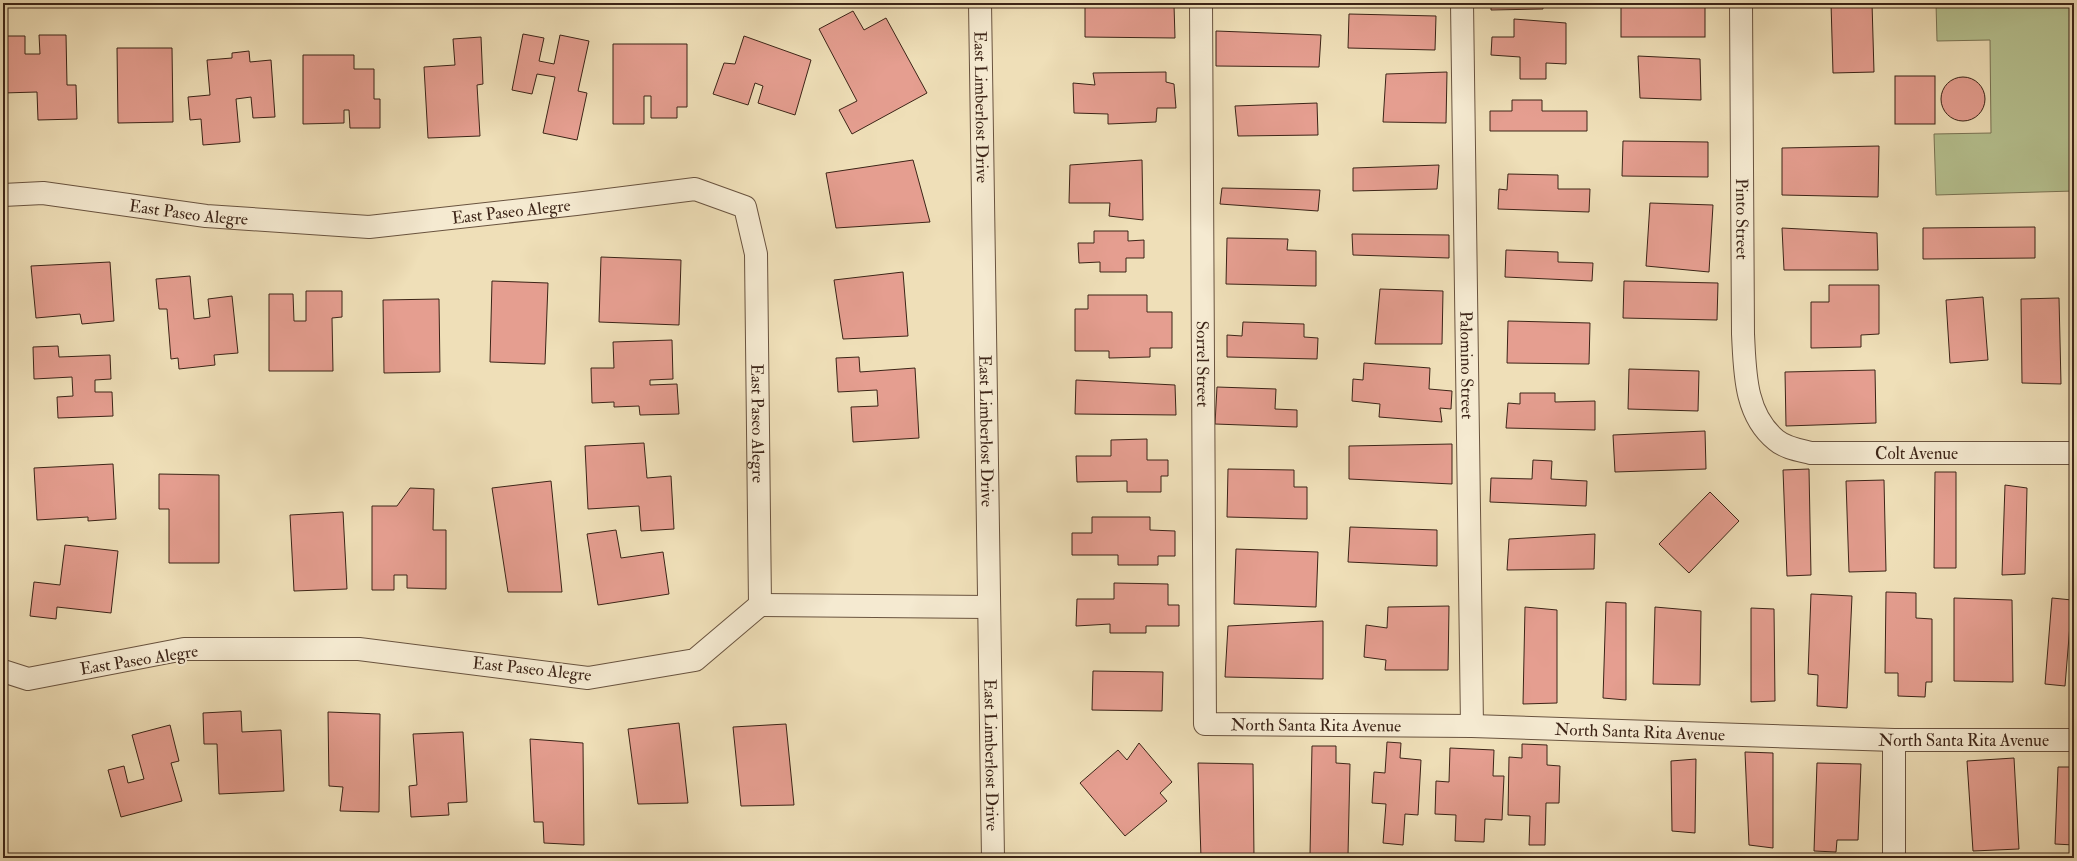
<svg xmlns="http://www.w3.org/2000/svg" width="2077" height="861" viewBox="0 0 2077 861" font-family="'IM FELL Double Pica',serif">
<rect width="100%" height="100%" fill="#efdfb8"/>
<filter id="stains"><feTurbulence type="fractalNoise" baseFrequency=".005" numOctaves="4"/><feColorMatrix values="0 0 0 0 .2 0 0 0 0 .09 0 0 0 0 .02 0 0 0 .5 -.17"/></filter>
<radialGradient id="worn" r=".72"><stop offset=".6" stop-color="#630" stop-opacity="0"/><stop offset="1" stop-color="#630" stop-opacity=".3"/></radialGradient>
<polygon fill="#b6c291" stroke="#797354" points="1936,3 2074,3 2074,191 1936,195 1934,134 1991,133 1990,40 1937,41"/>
<g fill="#e59e90" stroke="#3c2417">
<polygon points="1085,3 1174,5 1175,38 1085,37"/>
<polygon points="1491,3 1543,3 1543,9 1491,10"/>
<rect x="1621" y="3" width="84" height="34"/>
<polygon points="1831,3 1872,3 1874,72 1833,73"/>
<polygon points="853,11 864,30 886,18 927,93 852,134 839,110 857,101 819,29"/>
<polygon points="1349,14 1436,16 1435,50 1348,48"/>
<polygon points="1514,19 1566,23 1566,64 1546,63 1546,79 1520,79 1520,57 1491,55 1492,37 1514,37"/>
<polygon points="1216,31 1321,35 1319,67 1216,66"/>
<polygon points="523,34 544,38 539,61 554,64 560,35 589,41 578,91 587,93 577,140 543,133 555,77 537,74 532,94 512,90"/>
<polygon points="39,35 66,35 67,85 76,85 77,119 38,120 37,92 3,93 3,36 25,36 25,54 40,54"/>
<polygon points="744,36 811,60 795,115 758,103 763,86 755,83 748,105 713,94 724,63 735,64"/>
<polygon points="481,37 483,84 477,85 480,136 428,138 424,67 455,65 453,39"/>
<polygon points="613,44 687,44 687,107 677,107 677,118 651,118 651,96 644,96 644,124 613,124"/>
<polygon points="117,48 172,48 173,122 118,123"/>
<polygon points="249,51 250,62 271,60 275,117 253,118 251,97 236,99 240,142 203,145 201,119 190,120 188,97 210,95 207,60 232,58 232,53"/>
<polygon points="303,55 354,55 354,69 374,69 374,99 380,99 380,128 350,128 349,110 344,110 344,123 303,124"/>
<polygon points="1638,56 1700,59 1701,100 1640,98"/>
<polygon points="1166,72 1166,82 1174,84 1176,108 1157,108 1156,122 1108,124 1108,114 1074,113 1073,83 1095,85 1093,73"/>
<polygon points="1447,72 1446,123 1383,122 1386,74"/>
<rect x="1895" y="76" width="40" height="48"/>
<circle cx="1963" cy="99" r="22"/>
<polygon points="1512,100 1542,100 1542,111 1587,111 1587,131 1490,131 1490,111 1512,111"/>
<polygon points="1317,103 1318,135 1238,136 1235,106"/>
<polygon points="1623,141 1708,142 1708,177 1622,176"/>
<polygon points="1879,146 1878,197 1782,195 1782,148"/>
<polygon points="913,160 930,222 836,228 826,173"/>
<polygon points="1142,160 1143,220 1109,216 1110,203 1069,203 1070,165"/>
<polygon points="1439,165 1437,189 1353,191 1353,168"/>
<polygon points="1508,174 1558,175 1558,189 1590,189 1589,212 1498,209 1499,189 1507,190"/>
<polygon points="1222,188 1320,190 1318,211 1220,204"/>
<polygon points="1650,203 1713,205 1709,272 1646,266"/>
<polygon points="2035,227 2035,258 1923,259 1923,228"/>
<polygon points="1782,228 1877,233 1878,270 1784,270"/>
<polygon points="1094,231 1128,231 1128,241 1144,240 1144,258 1126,258 1126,272 1100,272 1100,262 1079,263 1078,243 1094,243"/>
<polygon points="1352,234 1449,235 1449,258 1353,255"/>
<polygon points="1227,238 1288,239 1287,250 1316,251 1316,286 1226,284"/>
<polygon points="1506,250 1558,252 1558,262 1593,263 1592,281 1505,277"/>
<polygon points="601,257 681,260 679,325 599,322"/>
<polygon points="110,262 114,321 82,324 80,314 36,318 31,266"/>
<polygon points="903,272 908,336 843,339 834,280"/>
<polygon points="190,276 194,319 210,317 208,299 232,296 238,353 214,355 215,365 179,369 178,358 171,359 167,309 159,309 156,279"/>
<polygon points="492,281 548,283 545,364 490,362"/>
<polygon points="1624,281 1718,283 1717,320 1623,318"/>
<polygon points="1829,285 1879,285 1879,334 1861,335 1861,347 1811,348 1811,302 1829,302"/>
<polygon points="1380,289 1443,291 1442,344 1375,344"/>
<polygon points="306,291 342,291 342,317 332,318 333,371 269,371 269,294 293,294 294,321 306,321"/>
<polygon points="1088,295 1147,295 1147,312 1172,312 1172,348 1150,348 1150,357 1109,358 1109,351 1075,351 1075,309 1088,309"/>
<polygon points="1983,297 1988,360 1950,363 1946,300"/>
<polygon points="2059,298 2061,384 2022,383 2021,299"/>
<polygon points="439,299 440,372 384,373 383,300"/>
<polygon points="1508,321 1590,323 1589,364 1507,363"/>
<polygon points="1243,322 1304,324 1304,337 1318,338 1317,359 1227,357 1227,335 1242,336"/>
<polygon points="672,340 673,379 650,380 650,385 677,384 679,414 640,415 639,406 614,407 614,402 592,403 591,368 614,368 613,342"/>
<polygon points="58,346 59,357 110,355 111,379 95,380 95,392 112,392 113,416 58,418 57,397 73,396 72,377 34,379 33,347"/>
<polygon points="859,357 860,372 915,368 919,438 853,442 851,407 878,406 877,390 838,392 836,358"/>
<polygon points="1364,363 1430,368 1429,389 1452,391 1451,409 1440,408 1442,422 1379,417 1380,404 1352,401 1353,379 1363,380"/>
<polygon points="1629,369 1699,371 1698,411 1628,409"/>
<polygon points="1875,370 1876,423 1786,426 1785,372"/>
<polygon points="1076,380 1175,385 1176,415 1075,414"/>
<polygon points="1217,387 1276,389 1275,409 1297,410 1297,427 1215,424"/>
<polygon points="1520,393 1555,393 1555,402 1595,401 1595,430 1506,428 1508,403 1520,404"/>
<polygon points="1705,431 1706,469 1615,472 1613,435"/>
<polygon points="1147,439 1147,460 1168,460 1168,476 1161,476 1161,492 1127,492 1127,481 1077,482 1076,456 1111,456 1111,440"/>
<polygon points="644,443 647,478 671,476 674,529 641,531 639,506 588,509 585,446"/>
<polygon points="1452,444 1452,484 1349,479 1349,446"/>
<polygon points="1533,460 1552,461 1551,479 1587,481 1586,506 1490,502 1491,478 1532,479"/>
<polygon points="113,464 116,519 88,521 88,517 37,520 34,468"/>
<polygon points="1228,469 1294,470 1294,487 1307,487 1307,519 1227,517"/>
<polygon points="1809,469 1811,575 1787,576 1783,470"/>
<polygon points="1935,472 1956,472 1956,568 1934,568"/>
<polygon points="159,474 219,475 219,563 169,563 169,509 159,509"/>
<polygon points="1884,480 1886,571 1849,572 1846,481"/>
<polygon points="551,481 562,592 508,592 492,488"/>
<polygon points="2005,485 2027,488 2025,574 2002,575"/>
<polygon points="410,488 434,489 433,530 446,530 446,589 407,588 407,575 394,575 394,590 372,590 372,506 397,506"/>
<polygon points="1710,492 1739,521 1689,573 1659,544"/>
<polygon points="343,512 347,589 294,591 290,515"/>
<polygon points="1092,517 1150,517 1150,530 1175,531 1175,556 1158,556 1158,565 1118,565 1118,555 1072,555 1072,533 1092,533"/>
<polygon points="1350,527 1437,530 1437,566 1348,562"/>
<polygon points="616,530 621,558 663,552 669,594 598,605 587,534"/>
<polygon points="1595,534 1594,569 1507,570 1509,539"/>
<polygon points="65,545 118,551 111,613 57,607 56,619 30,616 34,582 60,585"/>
<polygon points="1236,549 1318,552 1316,607 1234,604"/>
<polygon points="1114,583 1168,584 1168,605 1179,605 1179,626 1146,626 1146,633 1110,633 1110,624 1076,626 1077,599 1114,599"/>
<polygon points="1886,592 1916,593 1916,618 1932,619 1932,682 1926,682 1925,697 1898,696 1898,673 1885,673"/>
<polygon points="1811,594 1852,596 1847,708 1817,706 1818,675 1808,674"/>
<polygon points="1954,598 2012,600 2013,682 1954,681"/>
<polygon points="2052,598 2072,600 2065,686 2045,684"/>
<polygon points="1606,602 1626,603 1626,700 1603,698"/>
<polygon points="1449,606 1448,670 1385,670 1386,660 1364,657 1366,625 1387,628 1388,607"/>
<polygon points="1525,607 1557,610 1557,703 1523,704"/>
<polygon points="1655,607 1701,611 1700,685 1653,684"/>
<polygon points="1751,608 1774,609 1775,701 1751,702"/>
<polygon points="1323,621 1323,679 1225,677 1228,626"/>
<polygon points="1093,671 1163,672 1162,711 1092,710"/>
<polygon points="241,711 242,732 281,730 284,791 219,794 217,744 204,744 203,713"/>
<polygon points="328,712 380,714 379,812 340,811 343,787 329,786"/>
<polygon points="679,723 688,803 638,804 628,729"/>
<polygon points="786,724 794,805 741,806 733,727"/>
<polygon points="170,725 179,761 171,763 182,801 121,817 108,770 124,766 128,783 144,779 132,735"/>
<polygon points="463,732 467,802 448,803 449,815 411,817 409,786 417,785 413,734"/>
<polygon points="530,739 583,743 584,845 544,843 543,822 534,822"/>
<polygon points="1387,742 1401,743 1400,758 1421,760 1418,815 1405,814 1403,845 1383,843 1386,804 1372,803 1374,772 1385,773"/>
<polygon points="1139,743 1172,782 1160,793 1167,801 1125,836 1080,783 1118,750 1127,760"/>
<polygon points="1522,744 1547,745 1547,765 1560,766 1559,803 1546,803 1545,845 1529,845 1530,816 1508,815 1509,757 1522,758"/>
<polygon points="1312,746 1336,746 1336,763 1350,764 1348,855 1310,855"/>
<polygon points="1450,748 1494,750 1493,776 1504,776 1502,820 1485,819 1484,842 1455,841 1456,815 1435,814 1436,781 1449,782"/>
<polygon points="1745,752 1773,753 1773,848 1749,845"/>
<polygon points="2014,758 2019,849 1973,851 1967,761"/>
<polygon points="1696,759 1695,833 1672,831 1671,761"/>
<polygon points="1198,763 1253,764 1254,858 1201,858"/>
<polygon points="1817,763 1861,764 1858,840 1837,840 1836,852 1814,851"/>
<polygon points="2058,767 2074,767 2074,845 2055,844"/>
</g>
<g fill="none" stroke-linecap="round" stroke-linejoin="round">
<defs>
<g id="minor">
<path id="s1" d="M980,3l13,855"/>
<path id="s2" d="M1201,3l4,721 267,2 422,14h180"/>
<path id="s3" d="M1462,3l10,723"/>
<path id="s4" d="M1741,3l2,331c2,36 1,80 33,106 9,8 23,10 35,13h263"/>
<path id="s5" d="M3,195l40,-2 163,23 163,11 207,-23 119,-15 50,18 11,47 4,351 -65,55 -107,18 -229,-29h-175l-156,30 -25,-8"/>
<polyline points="760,605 988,607"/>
<polyline points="1894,740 1894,858"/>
</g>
</defs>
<use href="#minor" stroke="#69533f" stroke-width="24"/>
<use href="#minor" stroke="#f5ead1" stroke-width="22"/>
</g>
<g text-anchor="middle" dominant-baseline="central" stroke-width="4" stroke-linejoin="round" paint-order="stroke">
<g font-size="17" fill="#3c2417" stroke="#f5ead1">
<text stroke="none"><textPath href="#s1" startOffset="104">East Limberlost Drive</textPath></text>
<text stroke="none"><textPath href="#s5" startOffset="187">East Paseo Alegre</textPath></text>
<text stroke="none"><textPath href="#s5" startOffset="511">East Paseo Alegre</textPath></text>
<text stroke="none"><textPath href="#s4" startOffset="216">Pinto Street</textPath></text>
<text stroke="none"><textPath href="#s2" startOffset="361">Sorrel Street</textPath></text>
<text stroke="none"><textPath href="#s3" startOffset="362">Palomino Street</textPath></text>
<text stroke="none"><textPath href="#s5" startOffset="967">East Paseo Alegre</textPath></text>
<text stroke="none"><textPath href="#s1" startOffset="428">East Limberlost Drive</textPath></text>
<text stroke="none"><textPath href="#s4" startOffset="589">Colt Avenue</textPath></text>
<text transform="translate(139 660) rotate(-9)">East Paseo Alegre</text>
<text transform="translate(532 669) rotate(6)">East Paseo Alegre</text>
<text stroke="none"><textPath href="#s2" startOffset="832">North Santa Rita Avenue</textPath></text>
<text stroke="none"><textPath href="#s2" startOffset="1156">North Santa Rita Avenue</textPath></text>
<text stroke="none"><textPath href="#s2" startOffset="1480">North Santa Rita Avenue</textPath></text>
<text stroke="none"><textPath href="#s1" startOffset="752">East Limberlost Drive</textPath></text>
</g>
</g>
<rect width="2077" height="861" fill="none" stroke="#efdfb8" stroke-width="16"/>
<rect x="4" y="4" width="2069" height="853" fill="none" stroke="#3c2417" stroke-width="2"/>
<rect x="8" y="8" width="2061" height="845" fill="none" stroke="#3c2417"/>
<rect width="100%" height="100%" filter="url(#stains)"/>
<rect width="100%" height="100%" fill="url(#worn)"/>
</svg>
